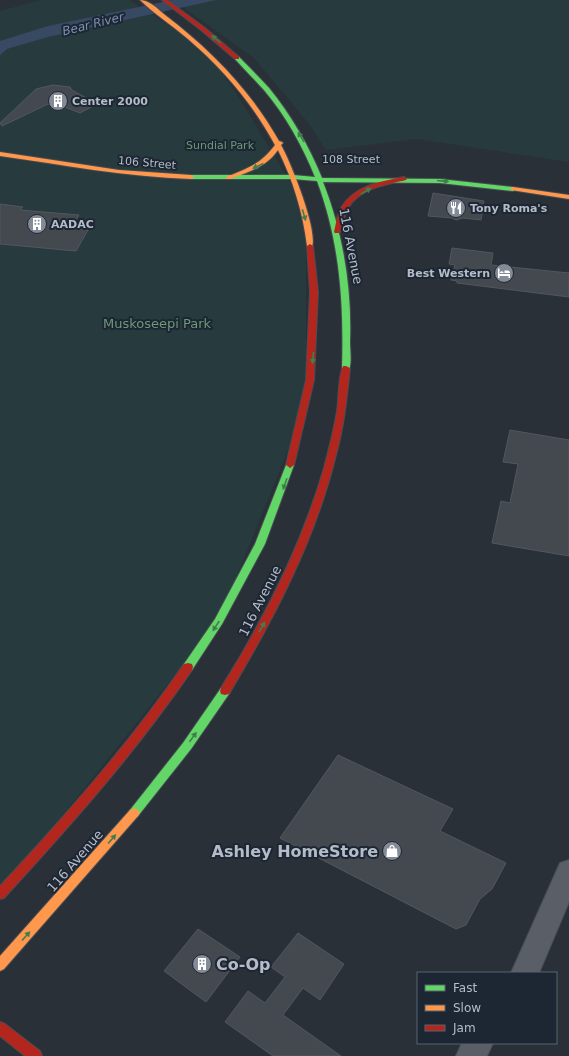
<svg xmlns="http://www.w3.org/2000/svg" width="569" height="1056" viewBox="0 0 569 1056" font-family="'DejaVu Sans',sans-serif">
<rect width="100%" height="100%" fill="#2a3038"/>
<g fill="#273a3e">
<polygon points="41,0 130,0 180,33 220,70 236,93 299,197 306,223 306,406 219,620 0,894 0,11"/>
<polygon points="186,0 569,0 569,162 417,139 326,150 309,124 254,58 177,3"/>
</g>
<polygon fill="#384963" points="172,0 216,0 48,37 7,49 0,55 0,41 48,26"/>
<g fill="#444950" stroke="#52575f">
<polygon points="53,85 70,87 72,90 97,104 80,113 57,104 53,106 48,104 2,126 0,123 36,89"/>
<polygon points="433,193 484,201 481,220 463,218 456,220 452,218 428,216"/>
<polygon points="0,204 23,207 20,210 79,215 71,228 88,230 76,251 0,244"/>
<polygon points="452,248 493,253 491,265 569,273 569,297 457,283 457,281 451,280 455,265 449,264"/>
<polygon points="510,430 569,440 569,556 492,543 501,501 510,503 518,464 503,462"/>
<polygon points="338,755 453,809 440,831 506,863 492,889 480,899 466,925 456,929 280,838"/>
<polygon points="198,929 240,957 206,1002 164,971"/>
<polygon points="298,933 344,964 320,1000 303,988 283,1015 341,1056 273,1056 225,1022 248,991 265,1003 285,977 271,967"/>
</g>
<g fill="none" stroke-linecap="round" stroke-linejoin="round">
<defs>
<g id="street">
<polygon points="569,860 569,902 539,973 511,973 560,863"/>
<polygon points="462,1043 493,1043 487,1056 456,1056"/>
</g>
<g id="fast">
<path d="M235,57h4c10,10 20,20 30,31 22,27 40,58 53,90l118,1 73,8 3,2 -3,2 -73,-8 -117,-1c20,51 29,106 27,160 0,9 2,20 -1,28h-3l-4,-2c2,-64 -2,-126 -25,-187l-24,-2h-102l-3,-2 3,-2h102l22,2c-12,-30 -29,-61 -51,-87 -9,-10 -19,-20 -29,-31z"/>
<polygon points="290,462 294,465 265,544 222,624 192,670 188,671 184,670 183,667 184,664 215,619 255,544 286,465"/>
<polygon points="225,687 229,688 230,691 229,694 191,749 138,816 134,818 130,816 128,813 130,810 183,743 221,688"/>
</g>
<g id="slow">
<path d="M140,0c9,0 18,9 25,15 46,35 86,76 114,126l3,1 1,1 -2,2c10,18 37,85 31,102h-4l-1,-1c-4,-33 -14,-66 -29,-96 -12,17 -29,22 -48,29h-4v-2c21,-8 35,-13 49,-32 -22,-41 -52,-76 -87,-106 -16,-14 -34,-25 -48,-39z"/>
<path d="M0,152l119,18 72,5 3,2 -3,2c-64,-2 -127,-14 -191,-23z"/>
<polygon points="513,187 569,195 569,199 511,190 510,189"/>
<polygon points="134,808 138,810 140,813 138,816 4,969 0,971 0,956 130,810"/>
</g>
<g id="jam">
<polygon points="162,0 167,0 205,28 239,57 239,59 235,59 201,30"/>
<path d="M404,177l3,2 -1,1c-21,5 -46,8 -58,28 -4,7 -5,16 -8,24l-1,1h-4l-1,-1c2,-8 3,-17 7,-24 13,-22 40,-27 63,-31z"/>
<polygon points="310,244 313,246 318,292 314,380 294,465 290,468 286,465 306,380 310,292 307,246"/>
<path d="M343,366h3l4,2c-3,29 -6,58 -14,87 -21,86 -62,163 -107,239l-4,1 -4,-1 -1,-3 1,-3c44,-70 80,-141 103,-220 5,-19 10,-38 13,-57 2,-13 1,-33 6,-45z"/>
<path d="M188,663l4,1 1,3 -1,3c-56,82 -121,155 -188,228l-4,1v-13c66,-71 129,-142 184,-222z"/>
<polygon points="0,1022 5,1024 40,1051 42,1056 25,1056 0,1036"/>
</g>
</defs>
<use href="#street" stroke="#484c53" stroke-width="2"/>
<use href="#fast" stroke="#484c53" stroke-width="2"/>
<use href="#slow" stroke="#484c53" stroke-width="2"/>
<use href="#jam" stroke="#484c53" stroke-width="2"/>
<use href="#street" fill="#5a5e66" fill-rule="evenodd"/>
<use href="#fast" fill="#63d668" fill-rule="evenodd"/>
<use href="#slow" fill="#ff974d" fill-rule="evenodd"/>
<use href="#jam" fill="#b3261e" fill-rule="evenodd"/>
</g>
<defs><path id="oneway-solid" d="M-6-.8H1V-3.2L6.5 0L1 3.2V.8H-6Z"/></defs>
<g fill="#407e4e">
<use href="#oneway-solid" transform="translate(216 39) rotate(-140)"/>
<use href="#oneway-solid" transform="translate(301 137) rotate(-121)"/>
<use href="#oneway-solid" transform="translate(258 166) rotate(155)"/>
<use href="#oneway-solid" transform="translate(443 181) rotate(5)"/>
<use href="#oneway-solid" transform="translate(366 191) rotate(-30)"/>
<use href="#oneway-solid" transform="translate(304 215) rotate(74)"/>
<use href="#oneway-solid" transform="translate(313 358) rotate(95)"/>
<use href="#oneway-solid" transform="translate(285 484) rotate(109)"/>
<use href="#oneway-solid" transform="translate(216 626) rotate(123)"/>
<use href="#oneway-solid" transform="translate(262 627) rotate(-60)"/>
<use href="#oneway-solid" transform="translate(193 737) rotate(-54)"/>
<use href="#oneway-solid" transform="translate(112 839) rotate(-49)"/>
<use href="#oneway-solid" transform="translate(26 936) rotate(-48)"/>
</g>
<defs>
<symbol id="building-disc" viewBox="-11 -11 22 22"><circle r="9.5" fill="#848b96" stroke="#1d2633"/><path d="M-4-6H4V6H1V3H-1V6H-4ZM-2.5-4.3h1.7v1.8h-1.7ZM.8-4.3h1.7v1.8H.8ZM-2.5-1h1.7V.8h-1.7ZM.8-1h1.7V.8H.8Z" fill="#fff"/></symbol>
<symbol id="restaurant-disc" viewBox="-11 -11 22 22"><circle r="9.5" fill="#848b96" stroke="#1d2633"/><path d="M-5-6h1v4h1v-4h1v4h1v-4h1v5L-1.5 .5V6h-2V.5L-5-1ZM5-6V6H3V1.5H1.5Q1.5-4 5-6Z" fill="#fff"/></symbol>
<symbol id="hotel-disc" viewBox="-11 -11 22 22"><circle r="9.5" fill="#848b96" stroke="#1d2633"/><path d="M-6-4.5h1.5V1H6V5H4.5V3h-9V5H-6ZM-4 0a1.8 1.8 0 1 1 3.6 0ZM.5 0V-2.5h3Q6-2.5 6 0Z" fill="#fff"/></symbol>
<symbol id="shop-disc" viewBox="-11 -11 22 22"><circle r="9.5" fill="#848b96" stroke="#1d2633"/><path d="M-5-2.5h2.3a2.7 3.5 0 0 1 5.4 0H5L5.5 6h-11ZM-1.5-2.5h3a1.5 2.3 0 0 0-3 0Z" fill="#fff"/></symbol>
</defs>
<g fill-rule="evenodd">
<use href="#building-disc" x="47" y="90" width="22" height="22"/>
<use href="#restaurant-disc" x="445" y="197" width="22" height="22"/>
<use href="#building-disc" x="26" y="213" width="22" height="22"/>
<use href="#hotel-disc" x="493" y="262" width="22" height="22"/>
<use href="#shop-disc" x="381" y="840" width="22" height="22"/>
<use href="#building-disc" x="191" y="953" width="22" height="22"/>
</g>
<g text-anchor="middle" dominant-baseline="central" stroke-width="4" stroke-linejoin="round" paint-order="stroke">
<g font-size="11" font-weight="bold" fill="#b4bcc9" stroke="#1d2633" text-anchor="start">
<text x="72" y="101">Center 2000</text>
<text x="470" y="208">Tony Roma's</text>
<text x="51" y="224">AADAC</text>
<text x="490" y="273" text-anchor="end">Best Western</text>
</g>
<g font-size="11" fill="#6b9a76" stroke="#1d2633">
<text x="220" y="145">Sundial Park</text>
</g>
<g font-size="11" fill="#b4bcc9" stroke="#1d2633">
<text x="351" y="159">108 Street</text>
<text transform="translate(147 163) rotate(5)">106 Street</text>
</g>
<g font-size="12" font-style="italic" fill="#7c92b1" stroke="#1d2633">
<text transform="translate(93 24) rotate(-14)">Bear River</text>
</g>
<g font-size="13" fill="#b4bcc9" stroke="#1d2633">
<text transform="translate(351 246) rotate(79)">116 Avenue</text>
<text transform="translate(260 601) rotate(-63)">116 Avenue</text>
<text transform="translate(75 861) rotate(-49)">116 Avenue</text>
</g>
<g font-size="13" fill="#6b9a76" stroke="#1d2633">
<text x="157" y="323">Muskoseepi Park</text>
</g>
<g font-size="16" font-weight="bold" fill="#b4bcc9" stroke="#1d2633" text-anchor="end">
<text x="378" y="851">Ashley HomeStore</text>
<text x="216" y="964" text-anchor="start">Co-Op</text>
</g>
</g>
<rect x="417" y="972" width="140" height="72" fill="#1d2633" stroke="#59626f"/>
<rect x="425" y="985" width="20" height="6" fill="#63d668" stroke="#59626f"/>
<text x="453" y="992" font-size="12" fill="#b4bcc9">Fast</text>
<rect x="425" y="1005" width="20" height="6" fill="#ff974d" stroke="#59626f"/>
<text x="453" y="1012" font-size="12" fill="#b4bcc9">Slow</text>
<rect x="425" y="1025" width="20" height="6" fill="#b3261e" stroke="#59626f"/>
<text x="453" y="1032" font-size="12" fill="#b4bcc9">Jam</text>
</svg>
